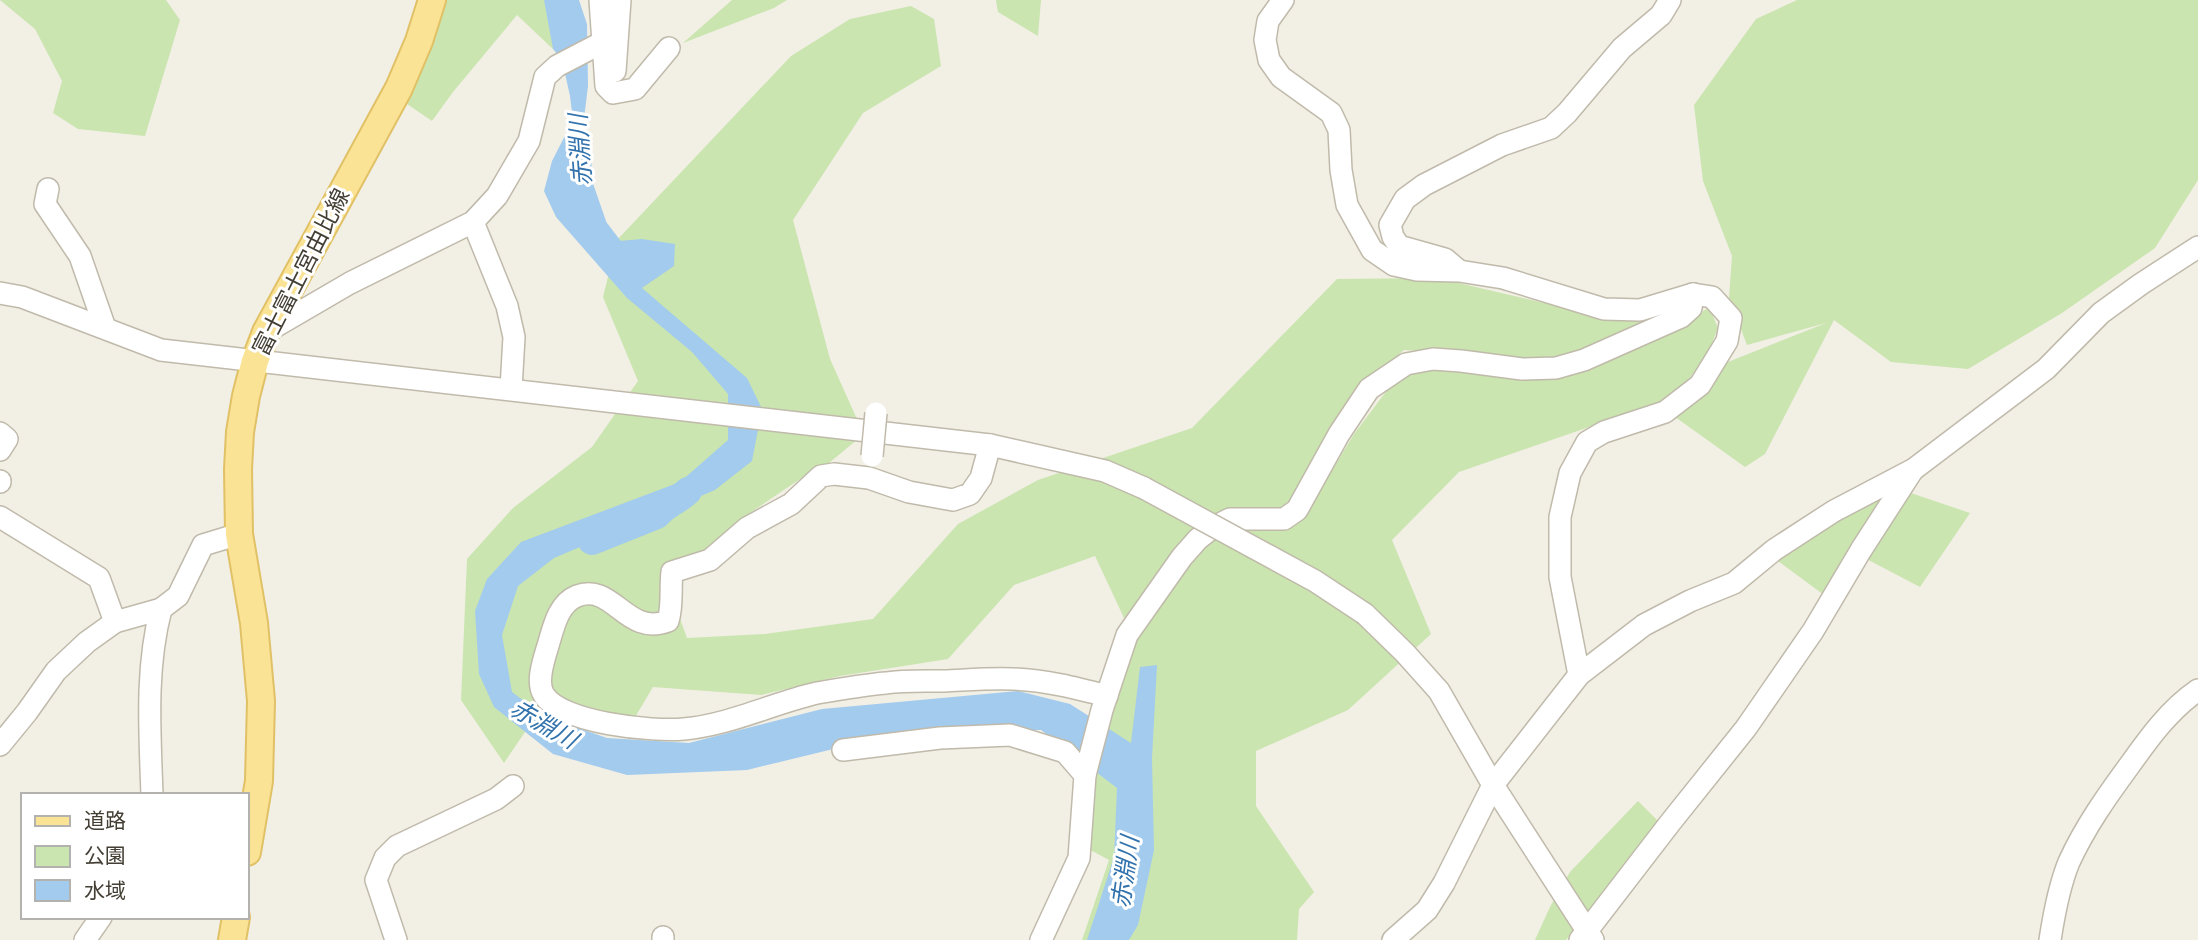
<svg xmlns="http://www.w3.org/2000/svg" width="2198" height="940" viewBox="0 0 2198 940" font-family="Montserrat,'Noto Sans JP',sans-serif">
<rect width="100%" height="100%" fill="#f2efe5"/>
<g fill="#cae5af">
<polygon points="0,0 166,0 180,20 145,136 78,129 53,113 62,81 35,29"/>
<polygon points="442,0 575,0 585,33 553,49 517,15 453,92 432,121 407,104 437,29"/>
<polygon points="732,0 787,0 774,8 683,43"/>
<polygon points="996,0 1041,0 1038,36 998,12"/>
<polygon points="1797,0 2198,0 2198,180 2155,248 2062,313 1968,369 1891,362 1834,320 1765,454 1745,467 1671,414 1723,364 1826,323 1747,345 1729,298 1732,256 1703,181 1694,105 1756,19"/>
<polygon points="911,6 934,19 941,66 863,113 793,220 830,359 861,428 858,439 829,463 812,471 747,515 699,554 662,569 687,638 765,634 873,619 958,524 1038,480 1192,428 1337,279 1437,278 1604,317 1657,316 1659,320 1554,360 1404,350 1356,392 1289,507 1231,509 1125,620 1095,556 1014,585 948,659 840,676 761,695 653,687 631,724 540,710 504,763 461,700 467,559 513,508 592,447 638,381 603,297 617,240 791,56 850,19"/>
<polygon points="1709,307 1718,328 1708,353 1676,397 1459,472 1392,540 1431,634 1348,710 1256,751 1256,806 1314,892 1299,909 1297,940 1082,940 1109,860 1085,847 1099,734 1136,636 1212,532 1306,513 1354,434 1394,381 1413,370 1553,374 1670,334"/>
<polygon points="1896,488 1970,513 1920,587 1859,555 1824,595 1774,558 1847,506"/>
<polygon points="1638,801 1662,825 1566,940 1535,940 1550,907 1570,872"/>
</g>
<polygon fill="#a3cbee" points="544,0 579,0 587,24 588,86 582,135 577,204 596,243 642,239 675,244 674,266 642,288 747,378 762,409 752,461 715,490 554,558 518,586 502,635 512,692 544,716 607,738 689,743 822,709 1018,691 1070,704 1131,743 1140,667 1157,665 1152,758 1154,850 1138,925 1129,940 1087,940 1114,857 1117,788 1041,730 899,733 747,770 627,775 553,754 494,707 479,674 475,611 487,579 521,542 680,482 728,440 728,394 692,352 627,298 556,217 544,191 552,161 573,120 570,96 562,60 553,49"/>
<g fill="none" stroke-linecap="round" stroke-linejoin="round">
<g stroke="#a3cbee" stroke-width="28">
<polyline points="577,147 578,183 594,229 626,271"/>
<path d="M592,541l65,-26c9,-11 21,-14 31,-24"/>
</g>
<defs>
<g id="minor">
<polyline points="600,0 606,86 613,93 635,89 669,48"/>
<polyline points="1283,0 1268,21 1265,40 1269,60 1281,77 1331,113 1339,130 1341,170 1347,205 1372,250 1394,265 1417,270 1459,271 1503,278 1604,309 1640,310 1693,294 1712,297 1731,318 1727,341 1700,385 1665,412 1604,432 1587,442 1570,473 1560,517 1560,577 1579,675"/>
<polyline points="615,71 620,0"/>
<polyline points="48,189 45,204 80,256 105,328"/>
<polyline points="473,222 507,306 514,337 511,389"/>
<polyline points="1458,270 1445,259 1399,246 1393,237 1390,225 1405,199 1424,185 1502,145 1551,128 1567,113 1622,48 1661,15 1670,0"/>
<polyline points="0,293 22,297 161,350 990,445 1105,471 1144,488"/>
<polyline points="266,332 350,283 473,222 497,196 529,141 545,77 557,66 603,42"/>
<polyline points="0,433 7,439 0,450"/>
<path d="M990,445l-9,33 -11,16 -17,6 -44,-8 -40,-14 -35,-4 -13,2 -30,28 -44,24 -37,32 -38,12c-2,16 1,34 -4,49 -42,16 -55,-39 -91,-25 -20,8 -24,34 -30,53 -4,13 -11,34 -3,46 17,28 109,37 140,34 46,-4 89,-26 133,-36 23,-4 46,-8 69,-10 19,-3 39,-2 58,-2 23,-1 46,-3 69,-2 32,1 63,9 94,17"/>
<polyline points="0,481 0,482"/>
<polyline points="0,517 99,578 115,622"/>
<polyline points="1365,614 1405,653 1439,691 1493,785 1593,940"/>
<polyline points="0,745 27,712 56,671 87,642 115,622 161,609 178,596 203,545 239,534"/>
<polyline points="843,750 940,738 1010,735 1065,752 1085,775 1079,858 1041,940"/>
<polyline points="1085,775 1102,710 1127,635 1182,557 1198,539 1212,528 1230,519 1284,519 1297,510 1339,434 1369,389 1406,364 1433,359 1461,361 1522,369 1556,368 1584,360 1681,317 1691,308 1693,294"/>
<path d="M152,795c-2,-62 -7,-125 9,-186"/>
<polyline points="85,940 101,917"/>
<polyline points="396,940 376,880 385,858 397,846 496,799 513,786"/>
<polyline points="663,940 663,937"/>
<polyline points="1393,940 1427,910 1444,883 1493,785 1579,675 1644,625 1690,601 1734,583 1774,550 1834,511 1914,469 2046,369 2101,313 2141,284 2198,247"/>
<polyline points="1580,940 1670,823 1746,728 1813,631 1861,550 1912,471"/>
<path d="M2050,940c4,-26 9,-54 19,-78 16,-35 38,-66 60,-96 20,-28 40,-56 69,-76"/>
</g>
<g id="major">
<polyline points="247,852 259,781 261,701 254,623 239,534 238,469 240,432 246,396 255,361 266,332 399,88 419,41 432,0"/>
<polyline points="232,940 236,917"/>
</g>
</defs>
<use href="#minor" stroke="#c0baab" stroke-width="24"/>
<use href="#major" stroke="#e0c166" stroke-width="30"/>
<use href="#minor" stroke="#fff" stroke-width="21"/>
<use href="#major" stroke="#fbe396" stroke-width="26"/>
<defs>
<g id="minor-bridge">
<polyline points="872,456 876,413"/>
<polyline points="1144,488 1315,581 1365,614"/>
</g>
</defs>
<use href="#minor-bridge" stroke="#c0baab" stroke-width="24" stroke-linecap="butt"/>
<use href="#minor-bridge" stroke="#fff" stroke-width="21"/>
</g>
<g text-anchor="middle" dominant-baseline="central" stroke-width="6" stroke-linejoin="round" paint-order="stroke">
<g font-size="23" fill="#443f35" stroke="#fff">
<text transform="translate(301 272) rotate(-63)">富士富士宮由比線</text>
</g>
<g font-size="24" font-style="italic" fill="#3273ad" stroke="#fff">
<text transform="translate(580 150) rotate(-94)">赤淵川</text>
<text transform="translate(544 724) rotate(30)">赤淵川</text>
<text transform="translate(1125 872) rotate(-82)">赤淵川</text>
</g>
</g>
<rect x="21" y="793" width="228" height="126" fill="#ffffff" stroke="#b4b2ae" stroke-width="2"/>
<rect x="35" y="816" width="35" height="10" fill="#fbe396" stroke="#b4b2ae" stroke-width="2"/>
<text x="84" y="828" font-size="21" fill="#443f35">道路</text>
<rect x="35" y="846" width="35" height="21" fill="#cae5af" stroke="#b4b2ae" stroke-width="2"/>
<text x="84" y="863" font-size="21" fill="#443f35">公園</text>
<rect x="35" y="880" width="35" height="21" fill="#a3cbee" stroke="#b4b2ae" stroke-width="2"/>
<text x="84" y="898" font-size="21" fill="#443f35">水域</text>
</svg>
